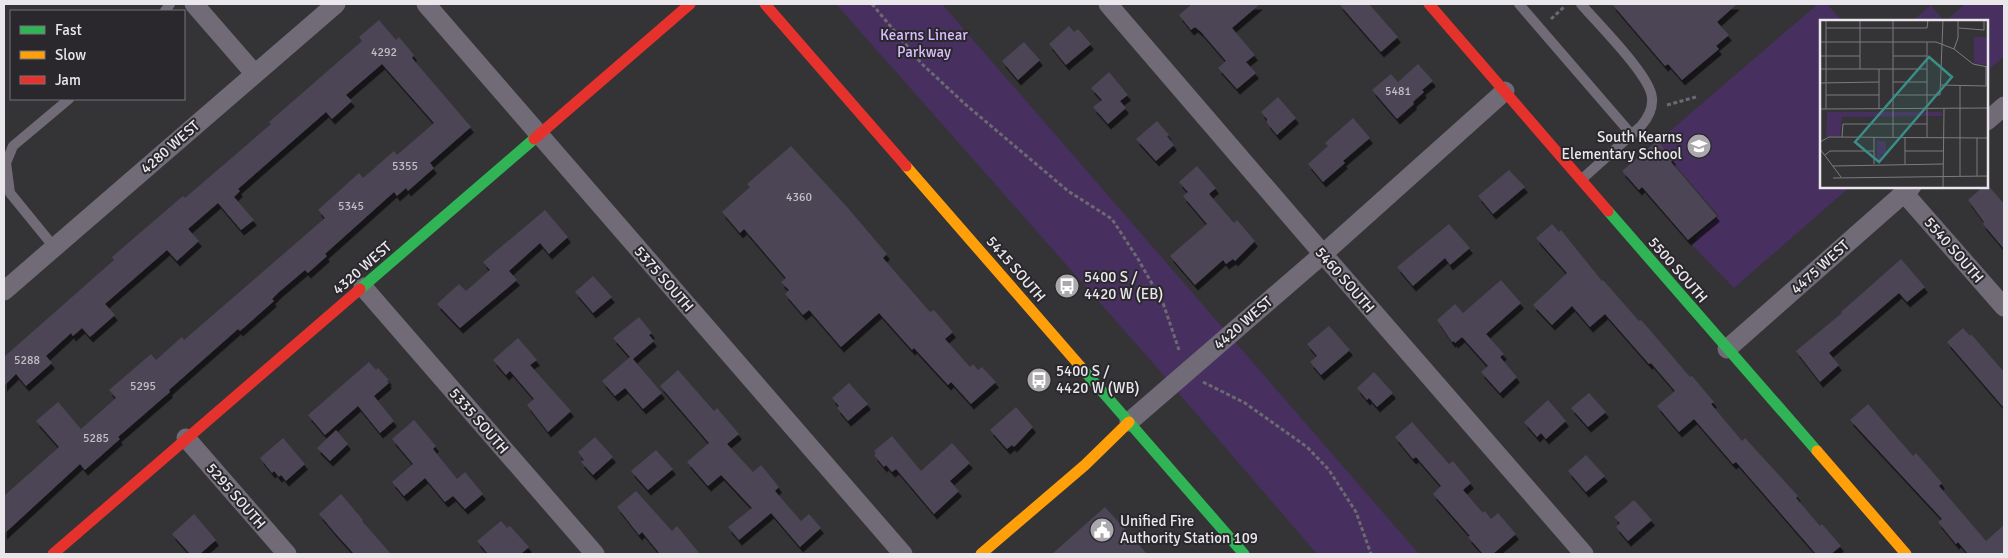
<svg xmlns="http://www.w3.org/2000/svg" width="2008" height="558" font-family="Signika,sans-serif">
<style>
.green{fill:#47305f}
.building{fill:#4c4555;filter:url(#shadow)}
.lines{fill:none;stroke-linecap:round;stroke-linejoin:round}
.path{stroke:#6c6971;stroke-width:3;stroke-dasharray:4 2.5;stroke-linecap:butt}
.lane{stroke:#706b76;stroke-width:10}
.street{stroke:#706b76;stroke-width:19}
.fast{stroke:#30b455;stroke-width:11}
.slow{stroke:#ff9f0a;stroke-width:11}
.jam{stroke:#e5322d;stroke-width:11}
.labels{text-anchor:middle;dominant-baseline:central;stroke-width:4;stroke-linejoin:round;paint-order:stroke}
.number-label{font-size:12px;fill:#c2bec6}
.park-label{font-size:15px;fill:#d9bdfe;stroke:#2a282d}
.poi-label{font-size:15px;fill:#e9e7eb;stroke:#2a282d;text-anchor:start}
.street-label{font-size:15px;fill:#e9e7eb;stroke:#2a282d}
.inset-road{fill:none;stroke:#7c7b7e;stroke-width:1}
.view{fill:#3b8d87;fill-opacity:0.15;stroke:#3b8d87;stroke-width:2.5}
.inset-edge{fill:none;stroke:#e9e7eb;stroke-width:2.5}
</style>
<defs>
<filter id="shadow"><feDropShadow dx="3" dy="5.5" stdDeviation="0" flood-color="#0009"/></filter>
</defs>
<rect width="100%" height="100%" fill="#343336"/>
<g class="green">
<path d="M836 4H942L1419 554H1317L1146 355Z"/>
<path d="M1818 4H1827L1842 21H1822V186H1851L1734 288 1692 245 1698 240 1695 237 1719 216 1656 143Z"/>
<path d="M1965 4H2000L2004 9V56L1991 68 1987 63V21H1950L1948 19Z"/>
<path d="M1931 5 1944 21H1912Z"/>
</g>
<g class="building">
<path d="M1192 4H1260L1232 28 1255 55 1246 62 1256 73 1237 89 1218 68 1226 61 1201 32 1195 27 1191 30 1179 15Z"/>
<path d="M1339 4H1369L1398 37 1381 52Z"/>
<path d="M1612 4H1737L1717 22 1729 35 1716 46 1719 49 1682 80 1668 64 1665 66Z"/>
<path d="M379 20 396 40 399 37 414 55 412 58 471 127 430 163 434 168 408 191 406 188 397 196 394 192 325 254 327 256 308 273 305 270 279 292 272 299 274 301 240 331 238 329 169 390 170 392 118 437 120 439 85 470 80 464 4 534V496L59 447 36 421 58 402 81 429 116 398 109 390 151 354 156 360 182 337 184 340 325 218 318 210 359 173 363 178 394 151 397 155 434 123 382 64 346 95 352 101 332 119 326 112 238 189 240 191 234 197 254 220 241 230 218 203 188 229 199 241 177 261 167 250 105 304 115 315 90 337 82 328 73 336 71 333 46 356 52 363 26 386 16 374 4 386V357L114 260 112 257 183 196 185 198 271 124 269 122 362 41 359 37Z"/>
<path d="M1069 26 1074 32 1078 29 1091 44 1066 65 1049 44Z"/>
<path d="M1024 42 1040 60 1018 80 1002 61Z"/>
<path d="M1418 64 1433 81 1422 90 1424 92 1413 102 1414 104 1397 119 1372 90 1391 74 1398 82Z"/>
<path d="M1109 72 1128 95 1120 101 1126 108 1108 124 1093 107 1102 100 1091 88Z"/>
<path d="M1278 97 1296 118 1277 135 1267 123V119L1261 112Z"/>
<path d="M1353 118 1370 138 1343 161 1345 163 1323 182 1308 164 1328 146 1325 143Z"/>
<path d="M1157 121 1169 135 1167 136 1174 145 1156 161 1136 139Z"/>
<path d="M1657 141 1673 159 1671 162 1717 216 1688 240 1642 187 1639 190 1622 171Z"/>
<path d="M791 146 847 207 887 254 883 258 930 312 934 310 953 332 945 339 970 367 973 364 978 370 982 367 996 382 971 404 951 382 948 385 914 348 912 350 879 313 841 347 809 310 803 315 785 294 789 290 781 282 786 278 744 229 740 233 722 212 750 187 747 184Z"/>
<path d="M1197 166 1216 188 1209 194 1234 223 1237 220 1255 241 1235 261 1233 259 1226 264 1223 260 1195 285 1170 256 1207 224 1183 196 1188 192 1179 182Z"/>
<path d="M1509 170 1525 187 1493 214 1478 196Z"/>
<path d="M1987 184 2004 204V249L1983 224 1984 222 1968 200 1984 186H1987Z"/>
<path d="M545 210 568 237 549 254 540 243 509 271 517 280 460 328 437 304 459 284 466 291 490 270 483 262Z"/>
<path d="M1449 224 1470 248 1450 265 1445 258 1413 286 1397 267Z"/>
<path d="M1552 224 1559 232 1561 230 1602 281 1603 280 1639 321 1641 320 1649 329 1690 377 1692 376 1714 402 1711 404 1742 441 1745 438 1798 496 1796 498 1820 526 1822 524 1841 546 1831 554H1816L1736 462 1733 464 1694 419 1679 432 1657 406 1675 391 1651 363 1649 364 1605 314 1590 327 1572 306 1552 325 1533 305 1567 273 1536 238Z"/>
<path d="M1901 259 1925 287 1907 302 1899 293 1829 353 1839 365 1820 382 1796 351 1842 313 1841 312Z"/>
<path d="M593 276 612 297 593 313 575 292Z"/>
<path d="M1501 280 1521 303 1486 334 1504 354 1500 357 1517 377 1500 393 1481 372 1488 366 1462 337 1455 343 1454 341 1452 342 1437 320 1455 304 1463 313Z"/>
<path d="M639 317 652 333 649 335 654 341 633 359 662 393 643 409 625 388 615 396 602 381 630 357 613 338Z"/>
<path d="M1329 326 1350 350 1321 375 1310 362 1317 356 1307 344Z"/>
<path d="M1963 328 1970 336 1971 334 2004 372V408L1947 342Z"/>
<path d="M518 338 537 360 530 365 571 411 548 432 527 405 534 399 510 371 506 375 493 360Z"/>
<path d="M369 362 376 370 378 368 389 380 387 381 389 383 374 396 394 421 380 433 358 406 325 435 308 415Z"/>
<path d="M678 370 714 411 717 408 739 434 727 444 753 472 761 465 779 487 775 491 801 521 809 514 821 528 800 547 771 513 739 540 728 527 752 508 721 475 708 486 687 462 709 443 660 386Z"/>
<path d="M1374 372 1393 393 1377 407 1369 398 1367 400 1357 388Z"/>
<path d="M849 383 868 404 848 421 837 408 839 406 832 398Z"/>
<path d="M1589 393 1606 412 1588 427 1571 408Z"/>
<path d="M1548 400 1566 421 1546 439 1541 433 1537 437 1524 422Z"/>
<path d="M1868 404 1913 456 1916 453 1942 483 1939 486 1986 541 2004 525V554H1968L1958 542 1956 544 1938 522 1942 519 1850 420Z"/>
<path d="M1016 407 1033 427 1014 447 1012 445 1007 449 990 430Z"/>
<path d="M414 420 436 446 433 449 457 479 465 472 483 494 465 509 453 496 445 502 425 478 404 496 392 482 413 464 392 439Z"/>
<path d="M1412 422 1449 464 1453 461 1471 483 1463 490 1483 513 1485 511 1491 519 1498 513 1516 534 1493 554H1483L1468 537 1470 536 1433 494 1441 486 1416 457 1413 459 1395 437Z"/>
<path d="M336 430 348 444 330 461 317 448Z"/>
<path d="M892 436 921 471 952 443 970 463 950 481 959 491 934 514 896 469 892 472 886 465 884 467 874 455 876 453 874 451Z"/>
<path d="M595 437 613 457 593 475 581 462 584 460 578 452Z"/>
<path d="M283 438 305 464 286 481 281 475 279 477 274 471 272 473 260 458Z"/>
<path d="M656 450 673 469 648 490 631 471Z"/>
<path d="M1586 455 1605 476 1586 492 1568 471Z"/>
<path d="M636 491 672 531 677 526 700 554H660L642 532 639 535 617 507Z"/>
<path d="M341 494 363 520 362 521 391 554H354L335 533 319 514Z"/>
<path d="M1634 500 1652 520 1628 541 1616 527 1620 523 1614 517Z"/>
<path d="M1105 507 1147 554H1052Z"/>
<path d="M194 514 216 540 200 554H190L172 534Z"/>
<path d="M501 521 507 528 510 526 529 547 521 554H488L477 541Z"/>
</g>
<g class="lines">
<g class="path">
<path d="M872 4 922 64 965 104 1068 191 1112 219 1138 259 1163 303 1179 350"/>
<path d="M1551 19 1564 7"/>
<path d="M1667 105 1696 97"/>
<path d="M1203 382 1245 403 1307 447 1329 470 1356 512 1371 554"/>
</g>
<g class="lane">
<path d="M1519 4 1632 135"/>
<path d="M1581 4C1597 23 1651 76 1652 98 1653 109 1648 118 1641 126L1582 179"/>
<path d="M165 11 170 4"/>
<path d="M54 247 10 193 6 163 13 146 69 99"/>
</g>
<g class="street">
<path d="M194 4 254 73"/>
<path d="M426 4 903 554"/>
<path d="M1108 4 1323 254 1584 554"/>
<path d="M1987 121 2004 106"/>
<path d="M1904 193 2004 307"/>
<path d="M363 287 595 554"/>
<path d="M4 291 336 4"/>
<path d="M1727 349 1912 186"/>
<path d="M1129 422 1323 254 1505 91"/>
<path d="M186 438 287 554"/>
</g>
<g class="fast">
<path d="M1608 211 1817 451"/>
<path d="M360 289 534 139"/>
<path d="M1080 366 1244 554"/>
</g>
<g class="slow">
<path d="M906 166 1080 366"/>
<path d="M1817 451 1906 554"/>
<path d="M981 554 1085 465 1129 422"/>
</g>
<g class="jam">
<path d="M765 4 906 166"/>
<path d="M1429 4 1608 211"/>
<path d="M534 139 690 4"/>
<path d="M53 554 360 289"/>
</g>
</g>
<defs>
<symbol id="school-disc" viewBox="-11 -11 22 22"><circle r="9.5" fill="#aaa8ac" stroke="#2a282d"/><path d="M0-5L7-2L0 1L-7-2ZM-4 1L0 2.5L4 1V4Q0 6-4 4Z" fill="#fff"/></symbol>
<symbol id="bus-disc" viewBox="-11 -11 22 22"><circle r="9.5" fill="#aaa8ac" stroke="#2a282d"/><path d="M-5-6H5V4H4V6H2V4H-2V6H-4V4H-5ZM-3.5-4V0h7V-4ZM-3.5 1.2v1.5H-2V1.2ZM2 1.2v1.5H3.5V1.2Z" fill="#fff"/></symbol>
<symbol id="civic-disc" viewBox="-11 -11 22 22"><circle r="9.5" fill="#aaa8ac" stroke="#2a282d"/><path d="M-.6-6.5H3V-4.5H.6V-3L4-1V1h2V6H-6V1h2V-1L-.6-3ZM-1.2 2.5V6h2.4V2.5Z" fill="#fff"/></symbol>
</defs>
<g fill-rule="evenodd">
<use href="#school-disc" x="1685" y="132" width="28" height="28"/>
<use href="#bus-disc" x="1053" y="272" width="28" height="28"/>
<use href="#bus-disc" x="1025" y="366" width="28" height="28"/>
<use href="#civic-disc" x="1088" y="516" width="28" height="28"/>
</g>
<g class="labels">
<g class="number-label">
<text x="384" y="52">4292</text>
<text x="1398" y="91">5481</text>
<text x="405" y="166">5355</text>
<text x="799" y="197">4360</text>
<text x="351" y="206">5345</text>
<text x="27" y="360">5288</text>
<text x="143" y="386">5295</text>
<text x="96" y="438">5285</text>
</g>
<g class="park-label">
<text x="924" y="35">Kearns Linear<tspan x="924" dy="17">Parkway</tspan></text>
</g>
<g class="poi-label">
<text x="1682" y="137" text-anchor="end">South Kearns<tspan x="1682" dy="17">Elementary School</tspan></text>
<text x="1084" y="277">5400 S /<tspan x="1084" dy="17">4420 W (EB)</tspan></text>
<text x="1056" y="371">5400 S /<tspan x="1056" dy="17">4420 W (WB)</tspan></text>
<text x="1120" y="521">Unified Fire<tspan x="1120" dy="17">Authority Station 109</tspan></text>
</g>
<g class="street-label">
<text transform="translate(170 147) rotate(-41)">4280 WEST</text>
<text transform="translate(1954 250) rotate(49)">5540 SOUTH</text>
<text transform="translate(1820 267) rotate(-42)">4475 WEST</text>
<text transform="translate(362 268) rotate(-41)">4320 WEST</text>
<text transform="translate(1016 269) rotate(49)">5415 SOUTH</text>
<text transform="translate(1678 270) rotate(49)">5500 SOUTH</text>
<text transform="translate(664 279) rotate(49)">5375 SOUTH</text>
<text transform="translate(1345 280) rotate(49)">5460 SOUTH</text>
<text transform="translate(1243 323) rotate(-41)">4420 WEST</text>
<text transform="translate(479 421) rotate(49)">5335 SOUTH</text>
<text transform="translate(236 496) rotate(49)">5295 SOUTH</text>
</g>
</g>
<g transform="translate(1820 20)">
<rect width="168" height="168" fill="#343336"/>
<path d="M154 17H167V45L154 43ZM7 92H121L122 93V96L22 97 20 116 6 117ZM57 120 66 122V134H61L60 142 57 141Z" fill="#47305f"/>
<path class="inset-road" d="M6 8H107L108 0M139 8 164 10V0M0 22H116L134 29 153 44 168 47M134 29 138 18V0M0 36H40M73 36H107M0 49H107M40 49V0M59 49V89M73 62H107M0 63 59 62M120 65 166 66V47M6 75H59M73 75H120L123 0M0 89 168 88M6 89V0M22 117 23 104H107M54 117V144M73 117V0M85 117V144M107 117V22M0 122 9 117 168 118M0 129 21 157M85 131H123M5 135 10 131H54M13 146 123 144M140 156V66M157 156V118M13 158 168 156M123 167 124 89"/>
<path class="view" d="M109 37 132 57 59 142 35 122Z"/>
<rect width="168" height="168" class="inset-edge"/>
</g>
<rect width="2008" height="558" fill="none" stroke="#e9e7eb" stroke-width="10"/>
<rect x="10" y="10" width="175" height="90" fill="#2a282d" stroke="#767479"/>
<rect x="20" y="26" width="25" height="8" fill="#30b455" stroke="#767479"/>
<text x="55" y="35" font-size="15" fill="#e9e7eb">Fast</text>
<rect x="20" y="51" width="25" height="8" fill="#ff9f0a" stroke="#767479"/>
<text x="55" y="60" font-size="15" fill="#e9e7eb">Slow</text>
<rect x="20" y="76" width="25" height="8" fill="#e5322d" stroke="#767479"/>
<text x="55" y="85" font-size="15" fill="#e9e7eb">Jam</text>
</svg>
